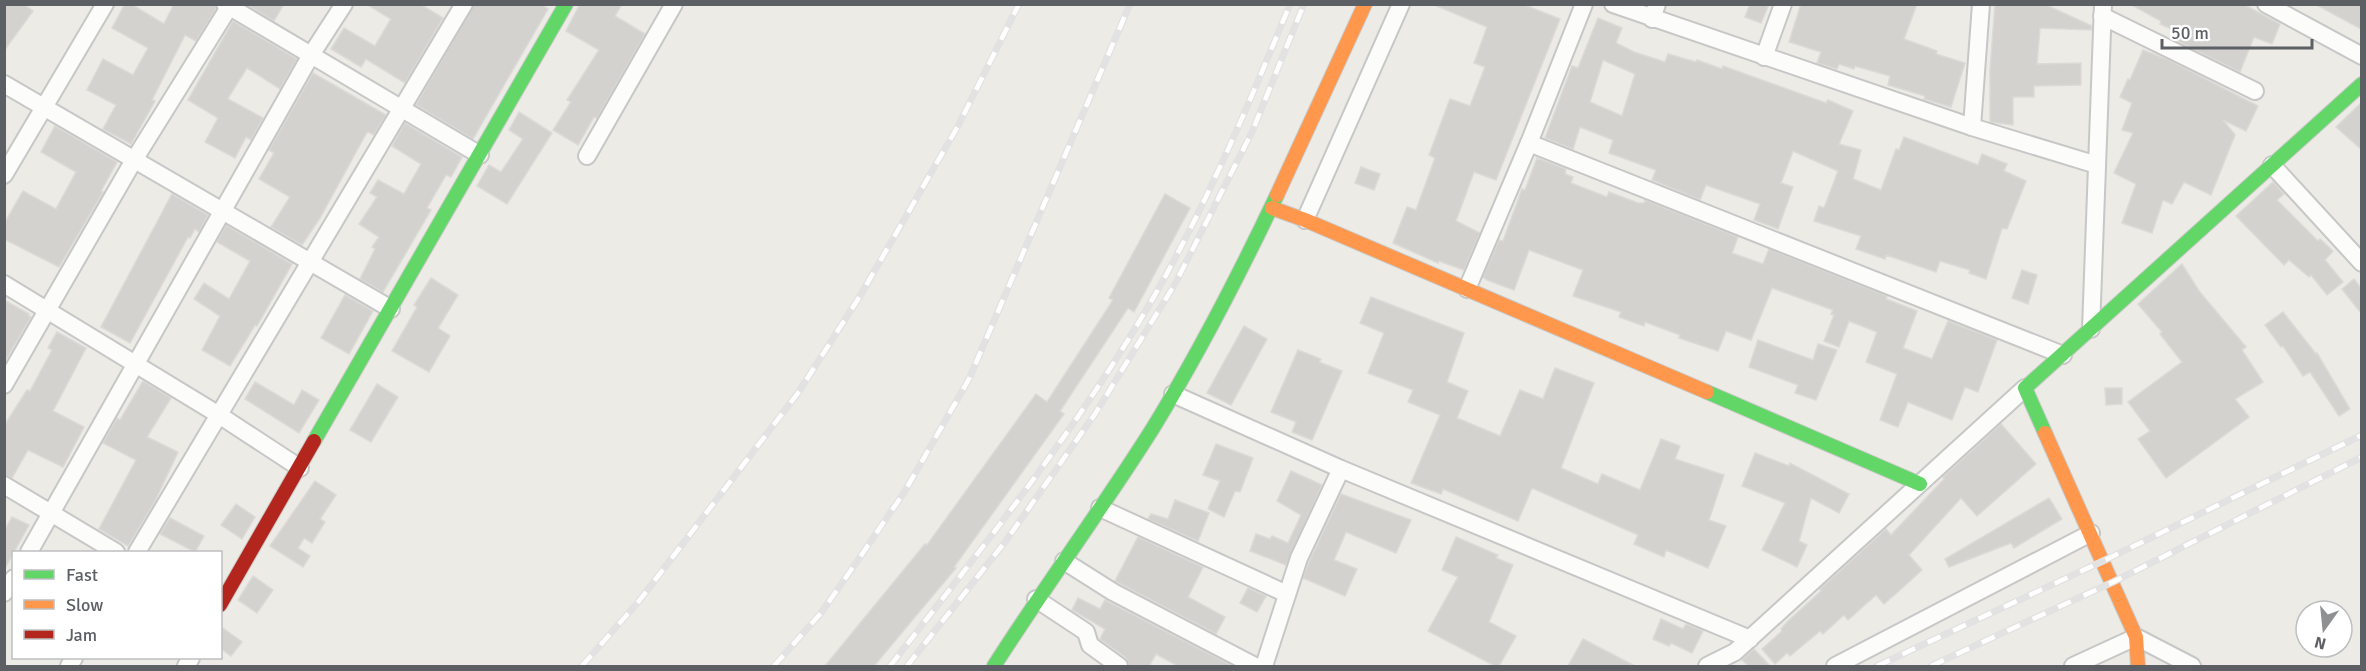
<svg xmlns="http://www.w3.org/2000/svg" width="2366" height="671" font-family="Signika,sans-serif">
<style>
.building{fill:#d3d2cf;stroke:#dbdad6;stroke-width:1.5;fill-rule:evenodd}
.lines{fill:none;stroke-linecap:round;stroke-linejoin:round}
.street-casing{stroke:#c7c7c7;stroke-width:20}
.fast-casing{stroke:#c8c9c8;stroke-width:16}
.slow-casing{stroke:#c8c9c8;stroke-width:16}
.jam-casing{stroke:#c8c9c8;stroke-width:16}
.street{stroke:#fcfcfb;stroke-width:16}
.fast{stroke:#63d668;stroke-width:14}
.slow{stroke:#ff974d;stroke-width:14}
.jam{stroke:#b3261e;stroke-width:14}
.rail-casing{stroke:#e3e2e2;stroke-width:7}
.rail{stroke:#fff;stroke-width:4.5;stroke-dasharray:14;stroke-linecap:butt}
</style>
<rect width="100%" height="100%" fill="#ecebe6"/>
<g class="building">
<path d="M4 4H23L33 11 4 51Z"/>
<path d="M125 4H131L164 24 174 4H215L216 9 196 41 185 35 152 100 155 101 131 144 103 129 116 105 87 90 103 59 133 75 148 48 112 28Z"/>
<path d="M246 4H284L274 21Z"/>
<path d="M366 4H420L443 18 405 83 366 59 361 67 331 49 344 28 375 46 391 19Z"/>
<path d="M474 4H541L548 9 473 139 416 105Z"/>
<path d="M580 4H622L615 16 645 34 597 118 594 117 578 145 553 130 571 102 567 100 599 50 566 31Z"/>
<path d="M1432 4H1522L1560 19 1496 180 1474 172 1456 221 1480 233 1464 270 1439 261 1438 263 1393 243 1407 207 1416 210 1435 158 1429 155 1450 99 1470 106 1485 67 1474 63 1487 27Z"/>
<path d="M1750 4H1769L1761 23 1745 17Z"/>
<path d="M1801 4H1917L1904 39 1937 51 1936 54 1965 63 1951 107 1924 99 1925 96 1888 85 1890 76 1855 66 1854 69 1839 64 1837 69 1817 63 1821 52 1789 42Z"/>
<path d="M1995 4H2044L2092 26V30L2040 28 2037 64 2081 63V85L2034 86V97H2013V125L1990 122V70Z"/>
<path d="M2130 4H2243L2280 24 2272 44 2254 37 2240 72 2177 41 2181 33 2160 24 2161 21Z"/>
<path d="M2315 4H2361V29Z"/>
<path d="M1598 18 1622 28 1616 43 1634 52 1665 62 1668 54 1696 62 1697 60 1722 69 1723 66 1826 103 1828 100 1853 111 1839 144 1861 150 1853 179 1881 190 1896 149 1899 150 1904 137 1978 165 1982 154 2007 164 2004 171 2026 181 2007 229 2002 228 1986 279 1969 273 1970 270 1940 261 1936 272 1886 255 1885 259 1856 249 1861 236 1814 221 1819 206 1824 208 1838 171 1793 151 1781 183 1793 187 1778 229 1754 220 1760 204 1706 185 1700 200 1652 180 1656 170 1609 153 1613 140 1580 127 1573 149 1545 138 1572 66 1578 68ZM1603 60 1635 74 1622 116 1590 102Z"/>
<path d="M233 21 297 59 280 89 247 68 230 95 228 99 263 118 251 140 246 137 235 158 205 142 218 118 188 100Z"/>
<path d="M2143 50 2169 60 2258 106 2246 131 2223 120 2235 135 2211 195 2184 182 2172 204 2163 200 2152 233 2122 223 2136 184 2114 173 2133 133 2122 130 2132 103 2120 97 2128 79 2130 80Z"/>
<path d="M313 73 386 115 374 135 368 132 366 134 320 218 302 245 271 227 290 197 259 179 274 153 269 150Z"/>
<path d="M2361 103V149L2336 127Z"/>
<path d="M519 112 552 133 507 204 477 186 489 165 501 172 523 139 509 130Z"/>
<path d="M405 123 462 157 451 177 446 175 427 208 431 210 383 292 360 279 375 249 372 247 379 237 359 224 377 197 370 193 378 180 404 194 421 164 392 146Z"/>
<path d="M55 126 117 162 101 191 103 192 59 267 4 239V224L23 191 56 209 76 172 41 152Z"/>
<path d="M1537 158 1566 169 1565 174 1573 177 1571 183 1607 197 1609 192 1638 203H1644L1645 200 1738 237 1732 253 1763 264 1769 249 1887 296 1886 299 1917 311 1903 348 1932 359 1948 321 1997 340 1978 392 1965 387 1952 420 1908 402 1898 427 1880 420 1897 374 1866 362 1877 332 1849 321 1839 347 1824 341 1834 315 1831 314 1833 310 1772 288 1751 340 1726 331 1718 351 1679 338 1680 335 1645 322 1644 326 1619 317 1621 312 1573 296 1583 270 1529 250 1514 290 1487 280 1483 277 1499 240 1503 241 1522 189 1525 190Z"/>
<path d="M1361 167 1380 174 1374 190 1355 183Z"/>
<path d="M2273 182 2284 194 2277 200 2318 241 2320 239 2333 251 2325 260 2343 282 2327 295 2311 275 2309 277 2289 260 2284 265 2236 216Z"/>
<path d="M172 194 208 215 199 232 195 229 190 238 188 237 130 343 101 327Z"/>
<path d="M1165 194 1190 208 1134 312 1128 308 1060 411 1064 414 954 567 956 568 874 666H825L925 544 927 545 1036 394 1047 402 1113 300 1109 298Z"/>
<path d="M226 225 292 264 257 326 255 325 246 340 230 366 202 350 220 316 194 299 204 283 229 299 250 261 217 242Z"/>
<path d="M2182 264 2199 291 2246 347 2242 350 2263 382 2235 399 2249 417 2166 478 2138 439 2150 431 2128 402 2182 362 2160 334 2162 332 2138 304Z"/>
<path d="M2022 270 2037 275 2028 304 2012 298Z"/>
<path d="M431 278 458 295 438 328 450 336 429 372 392 351 417 307 414 305Z"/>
<path d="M2354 279 2361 288V313L2342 289Z"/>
<path d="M345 295 373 311 349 354 321 338Z"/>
<path d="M1371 297 1464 333 1447 382 1468 391 1457 418 1500 436 1520 390 1543 399 1555 368 1594 383 1561 468 1598 484 1602 474 1640 490 1661 439 1680 446 1675 459 1724 475 1709 520 1726 526 1708 568 1666 550 1664 557 1634 544 1638 535 1532 488 1518 521 1443 489 1441 494 1411 483 1440 415 1408 402 1413 390 1368 373 1384 333 1360 323Z"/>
<path d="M4 300 29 314 28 315 31 317 4 363Z"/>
<path d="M2283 312 2316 354 2317 353 2350 409 2339 416 2310 372 2303 376 2283 346 2281 347 2265 325Z"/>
<path d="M1244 326 1267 339 1231 405 1207 393Z"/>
<path d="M57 332 86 348 53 411 84 427 63 467 28 450 12 478 4 475V426L27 390 30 391 52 350 48 348Z"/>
<path d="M1758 340 1813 360 1818 344 1837 350 1816 400 1795 393 1798 385 1749 367Z"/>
<path d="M1298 350 1321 359 1319 362 1342 371 1312 440 1292 432 1296 422 1271 412Z"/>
<path d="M143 381 171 398 147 437 178 452 155 501 128 546 99 529 136 460 103 443 117 418 120 420Z"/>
<path d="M255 382 294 405 302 390 319 400 299 433 245 399Z"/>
<path d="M377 384 398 397 371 442 350 430Z"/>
<path d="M2105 388H2122V404L2106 405Z"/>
<path d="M2001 424 2036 464 1977 516 1961 498 1909 555 1922 570 1899 591 1884 604 1876 595 1848 620 1844 615 1823 634 1820 631 1790 656 1787 653 1775 664 1762 649 1782 631 1781 629 1787 622 1821 591 1820 589 1886 529 1891 535 1944 479 1943 477Z"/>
<path d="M1216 444 1253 458 1240 492 1235 491 1224 517 1208 509 1220 481 1203 475Z"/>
<path d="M1755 453 1789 466 1790 463 1849 494 1839 513 1811 498 1799 541 1807 545 1797 567 1762 550 1785 503 1742 486Z"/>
<path d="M1291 471 1322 485 1286 565 1250 551 1256 534 1270 539 1272 536 1288 543 1301 515 1277 501Z"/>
<path d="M315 481 336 495 320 519 325 522 312 543 304 538 298 548 310 556 303 567 270 546Z"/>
<path d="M1341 494 1411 520 1396 553 1346 532 1334 560 1357 569 1345 596 1303 578 1309 562Z"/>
<path d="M2049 498 2062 519 2014 548 2011 543 1949 567 1945 559Z"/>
<path d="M1175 500 1209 513 1198 541 1148 519 1151 514 1168 519Z"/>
<path d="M236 504 255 517 242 539 221 525Z"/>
<path d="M12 517 29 525 4 570V531Z"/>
<path d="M170 518 204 536 195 552 160 534Z"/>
<path d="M1138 537 1203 567 1188 597 1225 617 1216 634 1115 581Z"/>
<path d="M1456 537 1498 555 1496 558 1513 565 1489 622 1516 636 1499 666H1495L1428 631 1458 577 1442 570Z"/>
<path d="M253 576 273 590 257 613 238 600Z"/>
<path d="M1248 588 1266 596 1257 612 1240 603Z"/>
<path d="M1078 598 1100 609 1105 600 1233 666H1178L1156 654 1149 666H1129L1125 657 1100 639 1105 629 1072 610Z"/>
<path d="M1661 619 1683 629 1686 624 1703 631 1692 653 1671 643 1669 646 1653 639Z"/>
<path d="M220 626 242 642 231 656 220 648Z"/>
<path d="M1583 639 1635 666H1568Z"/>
<path d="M1754 649 1770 666H1749L1742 660Z"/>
</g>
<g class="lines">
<defs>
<g id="street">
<path d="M225 4 480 155"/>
<path d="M1613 4 1972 127 2097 165"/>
<path d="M2266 4 2362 56"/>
<path d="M2102 16 2255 91"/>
<path d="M1652 19 1657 4"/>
<path d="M1764 57 1783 4"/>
<path d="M4 84 391 309"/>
<path d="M1972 127 1981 4"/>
<path d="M1529 143 2063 355"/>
<path d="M587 156 674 4"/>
<path d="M2272 165 2362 263"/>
<path d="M4 175 105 4"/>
<path d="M1305 220 1401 4"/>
<path d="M4 284 219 415 300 468"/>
<path d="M1467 289 1529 143 1584 4"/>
<path d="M2091 329 2103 4"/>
<path d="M4 385 134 160 231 4"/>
<path d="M1173 394 1341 469 1750 639"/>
<path d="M4 485 116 552"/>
<path d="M1100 508 1287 594"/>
<path d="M29 552 311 55 344 4"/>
<path d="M137 552 464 4"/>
<path d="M1064 561 1113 592 1255 666"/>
<path d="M4 593 14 578"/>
<path d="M1036 599 1086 632 1090 645 1119 666"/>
<path d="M69 666 74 658"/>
<path d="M186 666 191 658"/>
<path d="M1264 666 1299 558 1341 469"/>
<path d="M1707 666 1735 652 2025 388"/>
<path d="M1835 666 2091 533"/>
<path d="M2073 666 2136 637 2192 666"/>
</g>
<g id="fast">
<path d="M1707 392 1920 484"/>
<path d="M2045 433 2025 388 2362 84"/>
<path d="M314 441 566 4"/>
<path d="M994 666C1045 586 1102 509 1153 428 1199 353 1239 275 1277 195"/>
</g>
<g id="slow">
<path d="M1277 195 1365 4"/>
<path d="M1272 208 1305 220 1707 392"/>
<path d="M2045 433 2136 637 2138 666"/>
</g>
<path id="jam" d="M220 605 314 441"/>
</defs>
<use href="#street" class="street-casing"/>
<use href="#fast" class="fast-casing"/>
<use href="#slow" class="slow-casing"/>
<use href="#jam" class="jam-casing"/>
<use href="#street" class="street"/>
<use href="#fast" class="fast"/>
<use href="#slow" class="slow"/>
<use href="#jam" class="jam"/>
<defs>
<g id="rail">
<path d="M582 666 639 601 798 393 860 296 958 126 1019 4"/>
<path d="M774 666 821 613 856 563 905 491 969 379 1130 4"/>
<path d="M890 666C987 542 1088 416 1165 277 1213 189 1252 97 1290 4"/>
<path d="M907 666 1005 542 1095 414 1175 284 1252 132 1304 4"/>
<path d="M1877 666 2103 561 2362 435"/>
<path d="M1931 666 2113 582 2362 457"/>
</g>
</defs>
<use href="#rail" class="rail-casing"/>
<use href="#rail" class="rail"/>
</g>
<rect width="2366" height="671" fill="none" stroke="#5c5f64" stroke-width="12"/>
<rect x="12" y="551" width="210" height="108" fill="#ffffff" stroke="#bebfc1" stroke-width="1.5"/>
<rect x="24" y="570" width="30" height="9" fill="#63d668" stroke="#bebfc1" stroke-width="1.5"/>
<text x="66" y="581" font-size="18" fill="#5c5f64">Fast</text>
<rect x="24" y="600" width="30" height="9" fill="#ff974d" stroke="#bebfc1" stroke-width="1.5"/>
<text x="66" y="611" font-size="18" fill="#5c5f64">Slow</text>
<rect x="24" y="630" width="30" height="9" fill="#b3261e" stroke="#bebfc1" stroke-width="1.5"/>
<text x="66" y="641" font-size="18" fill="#5c5f64">Jam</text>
<g transform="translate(2324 629) rotate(195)"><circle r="28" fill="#ffffff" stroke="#bebfc1" stroke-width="1.5"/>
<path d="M0-4.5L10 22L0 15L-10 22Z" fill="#8e9092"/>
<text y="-9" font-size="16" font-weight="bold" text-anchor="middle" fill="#5c5f64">N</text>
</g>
<path d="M2162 39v9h150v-9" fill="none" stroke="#5c5f64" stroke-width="3"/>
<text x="2171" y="39" font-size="18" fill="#5c5f64" stroke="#ffffff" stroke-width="4.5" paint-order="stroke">50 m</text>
</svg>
